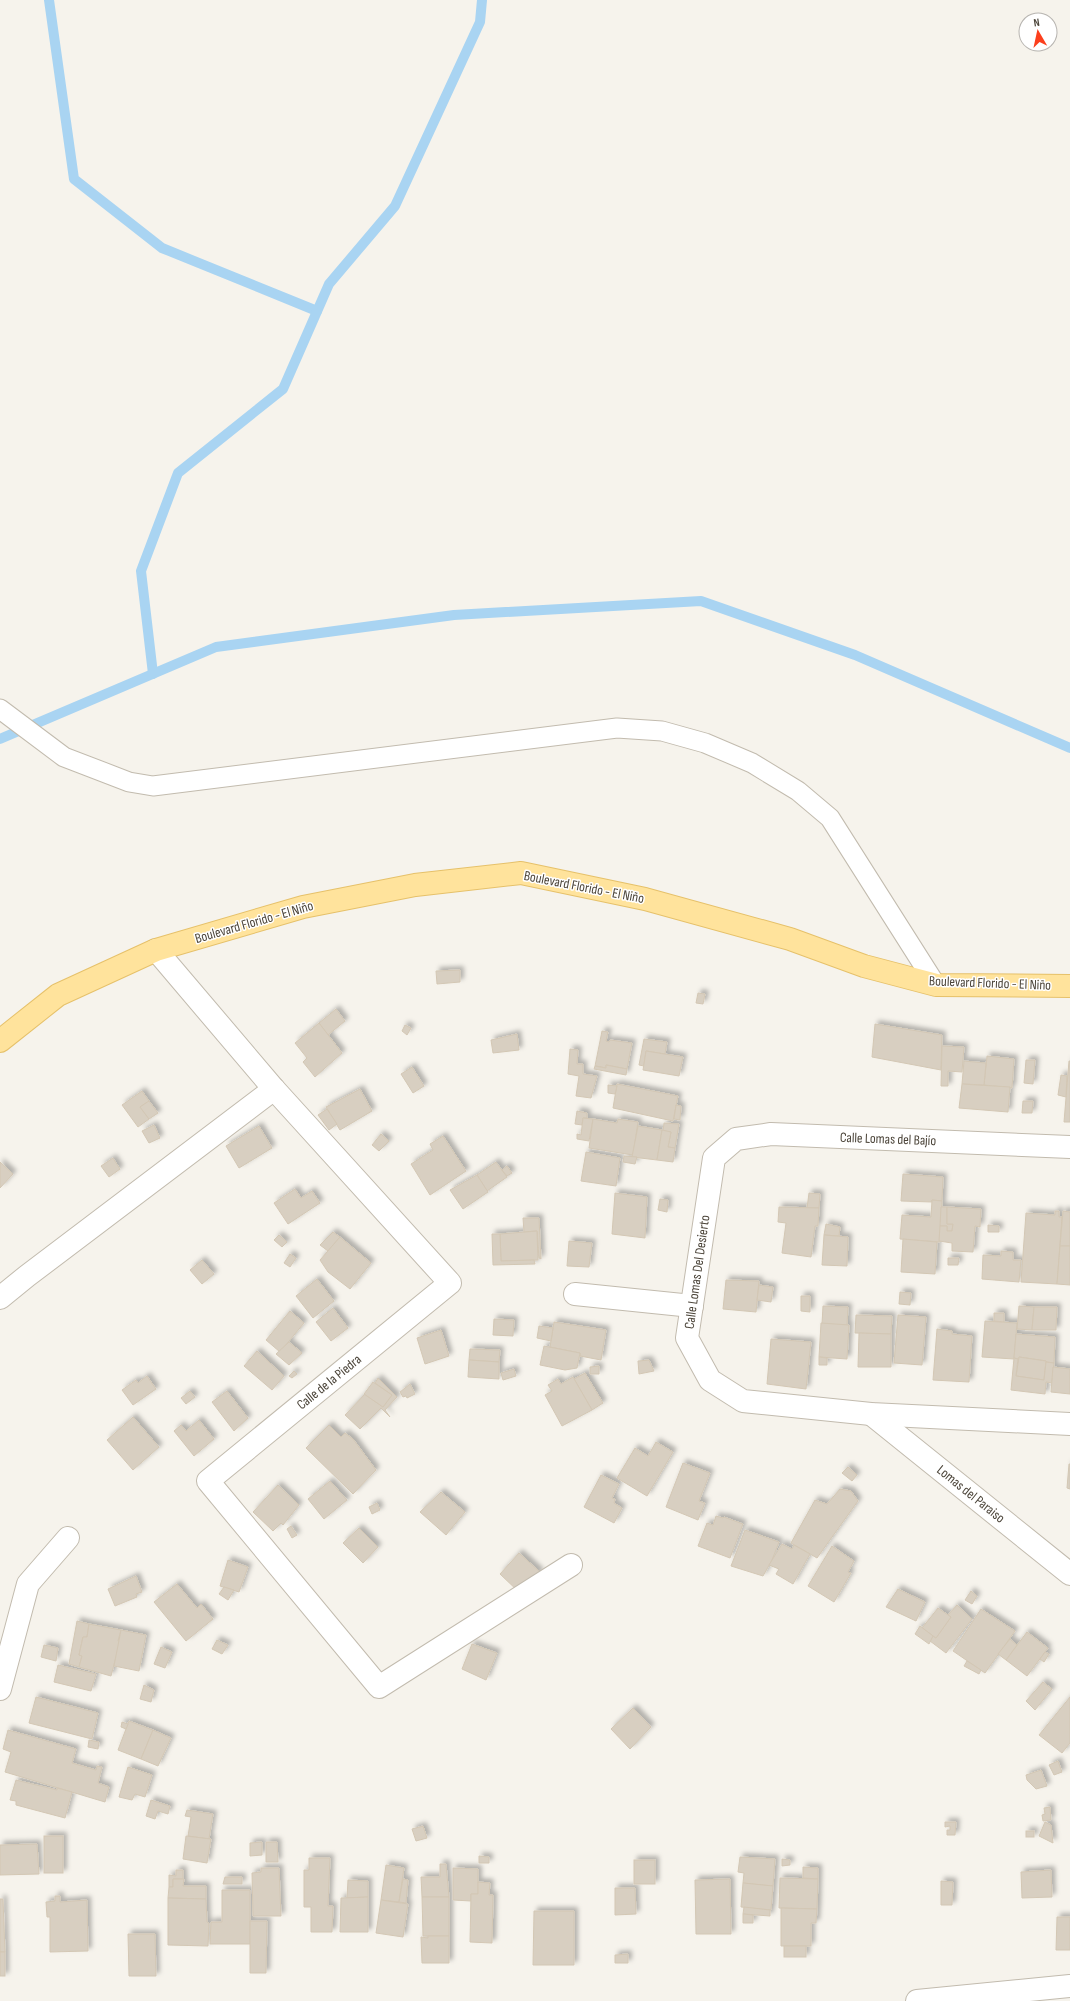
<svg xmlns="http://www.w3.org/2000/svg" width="1070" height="2001" font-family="'Sofia Sans Condensed',sans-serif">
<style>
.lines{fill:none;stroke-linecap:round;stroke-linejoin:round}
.stream{stroke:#a9d4f2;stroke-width:10}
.building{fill:#d8cfc1;stroke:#d3c7b4;filter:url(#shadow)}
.service-casing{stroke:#c2bbae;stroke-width:21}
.minor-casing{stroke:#c2bbae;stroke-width:24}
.primary-casing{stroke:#e6c16a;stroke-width:24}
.service{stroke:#fff;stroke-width:19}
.minor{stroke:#fff;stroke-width:22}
.primary{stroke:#ffe39c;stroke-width:22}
.labels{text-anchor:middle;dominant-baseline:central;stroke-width:3;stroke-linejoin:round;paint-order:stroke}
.street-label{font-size:14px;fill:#4b4439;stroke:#fff}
</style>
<defs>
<filter id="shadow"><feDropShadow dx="3.5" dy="-3.5" stdDeviation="2" flood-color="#0004"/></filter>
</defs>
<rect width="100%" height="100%" fill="#f6f3ec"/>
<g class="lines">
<g class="stream">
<path d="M49 0 74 179 162 248 317 311"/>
<path d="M153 674 141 571 178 473 283 389 329 284 395 206 480 22 482 0"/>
<path d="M0 739 216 647 454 615 701 601 855 655 1070 748"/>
</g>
</g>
<g class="building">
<path d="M460 970V982L437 984 436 971Z"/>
<path d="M698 993 705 994 703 1004 696 1003Z"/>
<path d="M336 1009 345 1021 328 1035 319 1023Z"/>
<path d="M319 1023 342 1053 315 1077 303 1062 307 1058 295 1043Z"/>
<path d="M875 1024 942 1035 941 1070 872 1057Z"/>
<path d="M405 1025 411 1028 407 1035 402 1031Z"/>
<path d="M602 1031 608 1032 606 1041 609 1042 610 1040 632 1043 627 1069 606 1065V1068L595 1066Z"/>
<path d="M517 1034 519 1050 493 1053 491 1040Z"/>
<path d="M644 1039 667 1042 665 1054 646 1051 644 1066 639 1065Z"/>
<path d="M942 1046 964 1047 962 1072 948 1071V1086H941Z"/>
<path d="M570 1049 578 1050 577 1064H583V1074L597 1076 591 1098 576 1096 579 1076 568 1074Z"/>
<path d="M646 1051 683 1057 679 1076 643 1070Z"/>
<path d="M987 1056 1014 1059 1012 1088 984 1085Z"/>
<path d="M1026 1060H1035L1033 1084 1024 1083Z"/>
<path d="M964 1061 986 1063 984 1085 962 1084Z"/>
<path d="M1069 1061H1070V1122H1064Z"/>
<path d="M606 1065 627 1069 626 1075 594 1069 595 1066 606 1068Z"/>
<path d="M412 1067 424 1086 413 1093 401 1074Z"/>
<path d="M1061 1075 1067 1076 1066 1097 1058 1095Z"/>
<path d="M617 1084 678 1096 673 1121 613 1108Z"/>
<path d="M962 1084 1010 1087 1008 1112 959 1108Z"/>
<path d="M608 1085 617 1086 615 1094 608 1093Z"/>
<path d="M360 1089 372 1111 340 1130 326 1107Z"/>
<path d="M142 1091 149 1101 140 1107 149 1119 138 1127 122 1105Z"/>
<path d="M149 1101 158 1113 149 1119 140 1107Z"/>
<path d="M1023 1101H1033L1032 1113H1022Z"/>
<path d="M676 1105 681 1106 680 1120 674 1119Z"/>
<path d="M327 1109 337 1124 329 1130 318 1115Z"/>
<path d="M577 1111 587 1113V1118H583L582 1125 575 1124Z"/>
<path d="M583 1118 593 1119 589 1141 577 1139V1134L581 1135Z"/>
<path d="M593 1119 617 1123 618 1119 638 1122 633 1155 589 1148Z"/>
<path d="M664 1123 679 1124 675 1148 668 1147 671 1132 663 1131Z"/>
<path d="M154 1125 160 1138 149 1143 142 1131Z"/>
<path d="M259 1126 272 1148 239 1168 226 1146Z"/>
<path d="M638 1126 662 1130 657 1160 632 1157Z"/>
<path d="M662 1130 671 1132 668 1147 675 1148 673 1162 657 1160Z"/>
<path d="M381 1134 389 1141 379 1151 372 1145Z"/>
<path d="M443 1136 466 1171 430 1195 411 1164 433 1150 430 1144Z"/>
<path d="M586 1152 620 1158 616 1186 581 1181Z"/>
<path d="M624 1156 637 1157 635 1164 623 1162Z"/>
<path d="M113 1158 120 1169 109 1177 101 1166Z"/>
<path d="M0 1162 13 1174 0 1188Z"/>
<path d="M496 1162 507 1177 487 1191 477 1175Z"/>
<path d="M507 1166 512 1173 507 1176 502 1170Z"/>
<path d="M903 1174 943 1177 942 1201 932 1200V1202L901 1201Z"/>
<path d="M477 1175 488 1192 463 1209 450 1190Z"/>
<path d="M295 1189 301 1198 312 1191 320 1203 288 1224 274 1203Z"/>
<path d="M615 1193 647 1197 645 1238 612 1234Z"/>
<path d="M809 1193 820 1194 819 1208H807Z"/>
<path d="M660 1199 668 1200 667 1212 658 1210Z"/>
<path d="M932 1200 942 1201 940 1242 900 1239 902 1215 931 1217Z"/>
<path d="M779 1207 819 1208 818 1226H815L811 1257 782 1253 786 1223 778 1222Z"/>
<path d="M941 1207H947V1224H953L952 1231H947V1226H940Z"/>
<path d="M947 1207 981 1209 980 1227 975 1226 973 1252 952 1251V1243L939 1241 940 1226H947V1231H952L953 1224H947Z"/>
<path d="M1055 1211H1059V1217H1062L1057 1284 1021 1282 1026 1213 1055 1215Z"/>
<path d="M1063 1211 1070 1212V1246H1060Z"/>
<path d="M523 1218H539L541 1259 539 1258 537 1231 524 1232Z"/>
<path d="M826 1224 840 1227 839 1236 824 1235Z"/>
<path d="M988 1225 999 1226V1232H988Z"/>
<path d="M537 1231 538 1260 501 1261 500 1234Z"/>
<path d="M333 1232 340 1237 328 1251 320 1245Z"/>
<path d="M492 1234H500L501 1261 534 1260 535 1264 493 1265Z"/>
<path d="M279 1235 287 1242 282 1247 274 1240Z"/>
<path d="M824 1235 848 1237 847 1266 822 1265Z"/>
<path d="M340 1237 371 1263 350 1289 328 1272 320 1260Z"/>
<path d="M903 1239 937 1242 935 1274 901 1272Z"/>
<path d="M569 1241 592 1243 589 1267 567 1266Z"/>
<path d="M1060 1246H1070V1285L1057 1284Z"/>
<path d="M1001 1251 1013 1252V1260H1021L1019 1282 982 1279 983 1255 1001 1256Z"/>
<path d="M290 1254 296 1258 290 1267 284 1263Z"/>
<path d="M948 1258H959L958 1265H948Z"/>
<path d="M202 1260 214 1274 202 1284 190 1270Z"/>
<path d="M317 1279 334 1301 313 1318 296 1296Z"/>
<path d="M726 1280 759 1281 756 1312 723 1309Z"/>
<path d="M759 1285 773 1287 771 1302 757 1300Z"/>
<path d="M900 1292 911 1293 910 1305 899 1304Z"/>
<path d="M801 1296H810V1312L801 1311Z"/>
<path d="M823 1306 848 1307 847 1325 822 1324Z"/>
<path d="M1019 1306 1034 1307 1032 1330 1017 1329Z"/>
<path d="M1034 1307H1057L1056 1330H1032Z"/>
<path d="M333 1308 348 1328 331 1341 316 1322Z"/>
<path d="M290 1311 304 1323 280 1352 266 1340Z"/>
<path d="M994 1313H1004V1322L994 1321Z"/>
<path d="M856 1315 892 1316 891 1334 855 1333Z"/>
<path d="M898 1315 926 1317 922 1365 894 1363Z"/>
<path d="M494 1319 514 1320 513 1336 493 1335Z"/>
<path d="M985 1321 1017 1323 1014 1359 982 1357Z"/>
<path d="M554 1322 606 1330 601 1360 580 1356V1353L550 1347Z"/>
<path d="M821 1323 849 1325 847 1359 819 1357Z"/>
<path d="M539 1326 553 1328 551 1341 537 1338Z"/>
<path d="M937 1329 952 1331V1334L972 1336 969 1382 933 1380Z"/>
<path d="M441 1330 449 1356 425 1364 417 1338Z"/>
<path d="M859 1333 891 1334V1367H858Z"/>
<path d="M1016 1334 1055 1337 1054 1363 1046 1362V1361L1019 1357 1018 1359 1014 1358Z"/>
<path d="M771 1339 811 1342 806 1389 767 1384Z"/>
<path d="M289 1342 302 1353 289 1365 276 1354Z"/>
<path d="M544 1346 580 1353 577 1368 565 1370 540 1365Z"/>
<path d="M470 1349 500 1350 499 1362 469 1360Z"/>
<path d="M257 1351 284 1376 272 1390 244 1366Z"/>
<path d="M819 1357 827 1358V1365H819Z"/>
<path d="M1019 1357 1046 1361 1044 1380 1016 1376Z"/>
<path d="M1014 1358 1018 1359 1016 1376 1044 1380 1046 1362 1054 1363 1052 1383 1046 1382 1045 1394 1011 1390Z"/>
<path d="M469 1360 499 1362V1379L468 1377Z"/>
<path d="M649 1360 654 1371 639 1374 638 1361Z"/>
<path d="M599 1366V1374H590V1367Z"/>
<path d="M1053 1367 1070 1369V1394L1051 1392Z"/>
<path d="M514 1369 516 1376 503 1380 501 1373Z"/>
<path d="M294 1371 297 1374 292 1378 289 1376Z"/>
<path d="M585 1373 603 1403 592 1410 574 1379Z"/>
<path d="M147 1376 156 1389 133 1405 122 1390 136 1380 138 1383Z"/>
<path d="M573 1377 592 1410 562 1426 545 1395 552 1391 548 1385 558 1379 561 1384Z"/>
<path d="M378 1378 397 1397 385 1410 390 1417 381 1408 360 1429 345 1415 365 1394 383 1407 392 1395 375 1383Z"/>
<path d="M373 1382 392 1395 383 1407 364 1394Z"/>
<path d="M410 1384 415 1394 407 1398 406 1396 403 1397 400 1392Z"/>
<path d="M190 1391 195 1397 186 1404 181 1398Z"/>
<path d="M227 1391 248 1418 234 1431 212 1402Z"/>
<path d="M133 1417 159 1447 133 1470 107 1440Z"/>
<path d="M199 1420 214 1439 194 1456 174 1431 181 1425 186 1431Z"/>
<path d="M329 1425 341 1437 345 1433 353 1439 376 1470 353 1494 306 1448Z"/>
<path d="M656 1442 673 1452 647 1496 617 1478 635 1448 648 1456Z"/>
<path d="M683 1463 710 1473 699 1501 705 1503 698 1520 666 1507Z"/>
<path d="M1069 1464H1070V1489L1067 1488Z"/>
<path d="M848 1467 857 1475 852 1481 842 1473Z"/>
<path d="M601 1475 619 1484 612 1498 615 1499 614 1503 622 1508 614 1523 584 1507Z"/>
<path d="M330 1481 347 1500 324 1519 308 1499Z"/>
<path d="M278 1485 299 1505 283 1525 281 1523 273 1531 253 1512Z"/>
<path d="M840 1489 851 1491 858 1501 817 1558 791 1543 815 1500 827 1504Z"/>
<path d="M441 1492 465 1512 446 1535 420 1512Z"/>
<path d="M377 1503 380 1510 372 1514 369 1507Z"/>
<path d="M716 1516 723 1518 724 1517 743 1524 730 1558 698 1546 707 1523 713 1525Z"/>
<path d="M291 1526 297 1535 292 1538 287 1529Z"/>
<path d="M359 1528 378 1547 363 1563 343 1543Z"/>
<path d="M745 1530 779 1542 772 1560 763 1576 731 1566Z"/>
<path d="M782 1544 792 1549 794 1545 810 1554 793 1584 776 1574 779 1569 769 1565Z"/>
<path d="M832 1546 854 1561 848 1572 851 1573 834 1602 808 1586Z"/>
<path d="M519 1553 540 1572 520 1593 500 1574Z"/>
<path d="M228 1560 248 1567 239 1592 220 1586Z"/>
<path d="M136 1576 142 1592 136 1594 137 1597 115 1606 108 1589Z"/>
<path d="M177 1584 197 1608 201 1604 213 1619 186 1641 154 1602Z"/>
<path d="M224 1587 234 1590 228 1600 219 1594Z"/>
<path d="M898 1589 925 1602 916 1621 886 1607Z"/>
<path d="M971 1591 977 1596 972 1604 965 1600Z"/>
<path d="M957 1605 972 1619 946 1653 930 1641 933 1636 936 1638 951 1617 948 1615Z"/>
<path d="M938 1608 951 1617 936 1638 922 1628Z"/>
<path d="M981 1609 1015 1631 985 1673 953 1651Z"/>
<path d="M77 1621 89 1624 87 1637H83L79 1655 82 1656 79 1667 69 1664Z"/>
<path d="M89 1624 121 1630 118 1641 120 1642 111 1676 79 1667 82 1656 79 1655 83 1637H87Z"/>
<path d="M920 1626 933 1636 929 1644 915 1634Z"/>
<path d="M121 1630 146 1635 139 1671 114 1666Z"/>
<path d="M1027 1632 1048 1648 1027 1676 1006 1660Z"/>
<path d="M1010 1639 1017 1645 1006 1660 998 1654Z"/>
<path d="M217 1640 228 1645 222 1654 212 1649Z"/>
<path d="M472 1644 497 1653 486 1680 462 1669Z"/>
<path d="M44 1645 58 1648 56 1661 41 1657Z"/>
<path d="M161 1647 172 1652 165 1668 154 1664Z"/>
<path d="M1045 1652 1049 1654 1044 1662 1040 1659Z"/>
<path d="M967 1661 981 1670 979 1674 964 1666Z"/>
<path d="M58 1665 96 1674 91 1691 54 1682Z"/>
<path d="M1043 1682 1052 1689 1035 1710 1026 1701Z"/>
<path d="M144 1685 154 1690 151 1702 140 1699Z"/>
<path d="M36 1697 98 1713 92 1739 29 1723Z"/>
<path d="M1070 1697V1743L1062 1753 1039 1735Z"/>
<path d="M633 1708 651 1727 630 1749 611 1729Z"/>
<path d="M129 1721 153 1730 141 1759 118 1750Z"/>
<path d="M122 1722 128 1724 126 1729 121 1727Z"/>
<path d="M8 1730 76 1749 72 1763 96 1770 97 1766 102 1767 98 1783 109 1787 105 1802 5 1772 11 1752 3 1749Z"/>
<path d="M153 1730 171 1738 158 1766 141 1759Z"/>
<path d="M89 1740 99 1742 98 1749 88 1747Z"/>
<path d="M1058 1761 1062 1772 1054 1775 1049 1765Z"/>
<path d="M128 1767 152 1775 145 1797 135 1794 132 1800 119 1797Z"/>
<path d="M1041 1770 1047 1786 1036 1789 1027 1780 1026 1775Z"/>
<path d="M16 1780 57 1790V1788L72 1792 65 1818 16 1805V1801L10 1800Z"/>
<path d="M151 1800 170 1806 168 1814 158 1811 155 1819 146 1816Z"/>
<path d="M1050 1807 1051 1820 1043 1821 1042 1815 1045 1814 1044 1808Z"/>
<path d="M187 1810 213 1814 209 1839 188 1836 191 1817 185 1816Z"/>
<path d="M945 1822H956L955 1835H947V1830H950V1826L945 1827Z"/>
<path d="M1045 1822 1051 1825 1053 1843 1039 1836Z"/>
<path d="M423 1826 427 1838 416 1841 412 1829Z"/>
<rect x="1026" y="1831" width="8" height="6"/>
<rect x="44" y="1836" width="19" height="37"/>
<path d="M186 1836 211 1839 207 1863 183 1859Z"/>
<path d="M262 1842V1855L250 1856V1843Z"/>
<path d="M266 1842H277L278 1862H266Z"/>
<path d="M37 1844 39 1874 0 1875V1845Z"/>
<path d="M479 1856 489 1857V1863H479Z"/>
<path d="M740 1857 775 1859 773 1886 743 1883 744 1873 738 1872Z"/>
<path d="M309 1858H330L328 1906H333L332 1932H311V1907H304V1870H309Z"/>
<path d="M782 1859 790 1860V1865L782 1866Z"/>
<rect x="634" y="1860" width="21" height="24"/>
<path d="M440 1864H446L449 1897H422L421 1877H440Z"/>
<path d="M386 1865 404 1868 399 1902 381 1900Z"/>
<path d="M803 1867 818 1868V1879L803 1878Z"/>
<path d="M261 1868H279L281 1916H253L252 1873 261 1872Z"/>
<path d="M453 1868 478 1869V1894H471V1901L453 1900Z"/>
<path d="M176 1870H183V1879H173V1887H169V1875L176 1876Z"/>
<path d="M1051 1870 1052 1897 1022 1898 1021 1872Z"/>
<path d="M225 1877H242V1884H223Z"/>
<path d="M780 1878 818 1879 817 1909 779 1908Z"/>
<path d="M173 1879H184L183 1886H206V1899L168 1898 169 1887H173Z"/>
<path d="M403 1879 408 1880 406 1903 399 1902Z"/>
<path d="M730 1879 731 1934H696L695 1880Z"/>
<path d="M348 1880 368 1881V1897L347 1898Z"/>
<path d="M941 1881 953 1882 952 1905H941Z"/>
<path d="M478 1882 490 1883 489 1895H493L492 1943 470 1942 471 1894H478Z"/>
<path d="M743 1883 773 1886 771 1910 741 1907Z"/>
<path d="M615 1888H635L636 1914 615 1915Z"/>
<path d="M222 1890H250V1944H210L211 1922H222Z"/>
<path d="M55 1896H60V1902L87 1900 88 1951 50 1952V1917H47L46 1902 55 1901Z"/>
<path d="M368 1897V1932H340L341 1898Z"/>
<path d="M422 1897H449V1936H423Z"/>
<path d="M168 1898 206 1899 207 1922 209 1923 208 1946 168 1945Z"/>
<path d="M0 1899H3L5 1952H0Z"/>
<path d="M381 1900 408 1904 403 1937 376 1933Z"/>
<path d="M744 1907 770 1910V1916L743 1914Z"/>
<path d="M781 1908 817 1909 816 1923H811V1946H781Z"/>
<path d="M534 1911H574V1965H533Z"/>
<path d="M743 1914 753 1915V1923H743Z"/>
<path d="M1057 1917H1070V1950H1056Z"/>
<path d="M250 1921H267L266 1973H250Z"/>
<path d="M128 1934H155L156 1976H129Z"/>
<path d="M428 1936H449V1963H422L421 1937 428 1938Z"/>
<rect x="784" y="1946" width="22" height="11"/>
<rect x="0" y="1952" width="5" height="24"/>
<path d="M628 1954V1963H615V1955Z"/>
</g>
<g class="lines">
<defs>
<path id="service" d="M0 709 64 757 129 782 153 786 617 728 662 731 705 743 752 763 798 791 830 818 936 985"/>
<g id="minor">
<path d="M156 950 274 1089 450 1283 208 1481 379 1687 571 1565"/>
<path d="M1070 1147 771 1134 736 1139 714 1158 687 1338 710 1380 743 1401 871 1414 1070 1424"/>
<path d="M575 1294 692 1306"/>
<path d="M0 1298 27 1276 274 1089"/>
<path d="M871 1414 1070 1574"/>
<path d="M0 1689 28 1584 68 1538"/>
<path d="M917 2001 1070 1986"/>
</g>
<path id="primary" d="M0 1041 58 995 156 950 303 907 415 885 521 873 645 899 790 939 864 966 936 985 1070 986"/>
</defs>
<use href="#service" class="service-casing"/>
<use href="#minor" class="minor-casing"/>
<use href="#primary" class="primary-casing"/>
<use href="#service" class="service"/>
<use href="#minor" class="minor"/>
<use href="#primary" class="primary"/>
</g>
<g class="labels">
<g class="street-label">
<text transform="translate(584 887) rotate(11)">Boulevard Florido - El Niño</text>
<text transform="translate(254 922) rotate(-16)">Boulevard Florido - El Niño</text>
<text transform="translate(990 983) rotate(2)">Boulevard Florido - El Niño</text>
<text transform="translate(888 1139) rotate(2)">Calle Lomas del Bajío</text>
<text transform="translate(697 1272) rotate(-82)">Calle Lomas Del Desierto</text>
<text transform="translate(329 1382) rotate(-39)">Calle de la Piedra</text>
<text transform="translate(971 1494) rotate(39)">Lomas del Paraiso</text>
</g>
</g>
<g transform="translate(1038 32) rotate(351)"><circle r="19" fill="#ffffff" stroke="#b7b4b0"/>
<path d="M0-3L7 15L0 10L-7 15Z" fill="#fc3f1d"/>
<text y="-6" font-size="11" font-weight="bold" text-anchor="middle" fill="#4b4439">N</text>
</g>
</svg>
